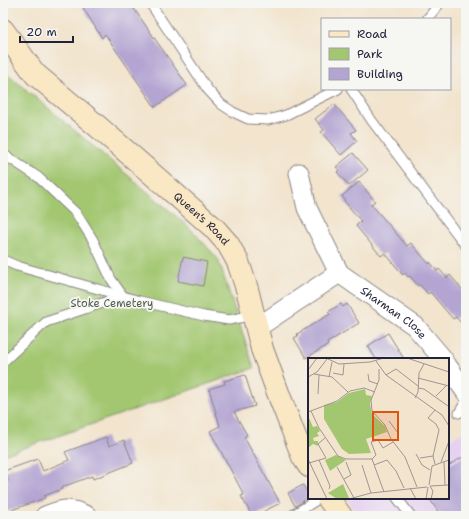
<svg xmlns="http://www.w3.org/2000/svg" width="469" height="519" font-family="'Shantell Sans',sans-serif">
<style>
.built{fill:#e6d2f0}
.green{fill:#a3c771;stroke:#627456}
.building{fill:#b3a4d2}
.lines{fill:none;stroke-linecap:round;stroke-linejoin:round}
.lane-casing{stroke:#8a8384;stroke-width:11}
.street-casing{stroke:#8a8384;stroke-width:21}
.secondary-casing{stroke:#8a8384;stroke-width:24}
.lane{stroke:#fff;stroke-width:9}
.street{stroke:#fff;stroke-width:19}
.secondary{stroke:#fae7c3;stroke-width:22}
.labels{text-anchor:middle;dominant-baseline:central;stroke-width:3.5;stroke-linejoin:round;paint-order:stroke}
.street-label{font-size:11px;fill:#22223b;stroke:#f6f6f2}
.park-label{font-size:11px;fill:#4f5c4e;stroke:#f6f6f2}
.inset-road{fill:none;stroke:#9f9693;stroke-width:1}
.view{fill:#de560e;fill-opacity:0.15;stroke:#de560e;stroke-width:2}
.inset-edge{fill:none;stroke:#22223b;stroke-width:2}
</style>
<rect width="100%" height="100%" fill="#f6f6f2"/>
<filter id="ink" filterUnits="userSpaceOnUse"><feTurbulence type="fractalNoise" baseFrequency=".025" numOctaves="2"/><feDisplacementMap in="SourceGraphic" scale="8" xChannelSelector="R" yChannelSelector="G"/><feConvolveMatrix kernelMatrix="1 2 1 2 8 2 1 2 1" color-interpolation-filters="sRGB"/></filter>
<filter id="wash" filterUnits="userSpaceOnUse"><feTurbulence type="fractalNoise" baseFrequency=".012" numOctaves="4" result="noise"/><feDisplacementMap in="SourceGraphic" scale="16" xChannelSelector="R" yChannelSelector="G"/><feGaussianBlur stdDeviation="0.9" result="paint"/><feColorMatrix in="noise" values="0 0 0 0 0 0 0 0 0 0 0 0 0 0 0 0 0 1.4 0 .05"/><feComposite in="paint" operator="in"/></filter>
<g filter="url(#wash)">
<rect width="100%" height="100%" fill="#f2e4cd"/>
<path class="built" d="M466 431V516H359L346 498H448V440Z"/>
<path class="green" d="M3 70 189 227 218 259 254 368 3 455Z"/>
<g id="blocks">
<g class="building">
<path d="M80 3H130L187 85 155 107 105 34 102 38Z"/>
<path d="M334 104 356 130 351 133 357 141 341 155 321 132 324 130 315 119Z"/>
<path d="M353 153 368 170 349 186 337 172 340 170 336 167Z"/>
<path d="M359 182 375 201 371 204 407 246 411 243 429 264 430 262 437 271 439 269 447 278 450 275 466 294V329L456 317 453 319 430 292 428 294 420 285 418 286 410 276 408 277 405 273 403 275 385 253 381 256 356 226 361 221 344 201 345 200 342 196Z"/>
<path d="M183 257 207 262 203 286 178 281Z"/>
<path d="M341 304 343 307 347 304 359 323 327 343 328 345 306 358 294 338 298 336 297 334 330 314 328 312Z"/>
<path d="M388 333 404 359H376L368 346Z"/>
<path d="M245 375 255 406 234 412 247 435 244 437 280 503 255 516H252L241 496 244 495 210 431 220 426 209 389 225 384 224 381Z"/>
<path d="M106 437 109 446 124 440 133 463 93 479 92 476 62 487V489L44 496 45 498 3 513V483L8 481 4 471 38 459 43 471 69 460 65 452Z"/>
<path d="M466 455V516H441L429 498H448V466Z"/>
<path d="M303 485 309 495 302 502 295 506 288 493Z"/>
</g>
</g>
</g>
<g filter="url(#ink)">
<use href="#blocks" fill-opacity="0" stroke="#8a8384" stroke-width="1"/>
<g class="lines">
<defs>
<g id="lane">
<path d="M150 3 208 90 221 104 233 112 248 119 268 120 286 115 338 89"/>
<path d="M427 19 440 3"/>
<path d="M351 89 372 121 466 246"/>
<path d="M3 154 38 177 76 213 93 240 111 279 123 296 46 322 3 362"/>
<path d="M3 260 17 266 140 301 204 316 229 320 254 315"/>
<path d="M459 413 466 401"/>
<path d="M397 498 411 516"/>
<path d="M291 516 320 498"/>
</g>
<g id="street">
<path id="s1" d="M299 173 307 208 339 273 415 326 443 359"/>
<path d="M258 327 339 273"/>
<path d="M448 367 466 392"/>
<path d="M45 516C63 509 69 507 87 516"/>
</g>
<g id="secondary">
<path id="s2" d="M3 30 35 74 96 125 214 228 228 244 238 262 247 289 262 349 280 398 303 457 309 466"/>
<path d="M328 498 341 516"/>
</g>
</defs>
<use href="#lane" class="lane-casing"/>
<use href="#street" class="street-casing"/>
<use href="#secondary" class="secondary-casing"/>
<use href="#lane" class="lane"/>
<use href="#street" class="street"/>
<use href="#secondary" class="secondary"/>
</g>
</g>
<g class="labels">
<g class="street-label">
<text stroke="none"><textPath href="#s2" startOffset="275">Queen's Road</textPath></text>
<text stroke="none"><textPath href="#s1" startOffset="176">Sharman Close</textPath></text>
</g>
<g class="park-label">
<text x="112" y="303">Stoke Cemetery</text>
</g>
</g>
<g transform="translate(308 358)">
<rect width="141" height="141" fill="#f2e4cd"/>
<path d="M57 31 58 37 64 38 62 46 64 56 77 68 79 74 58 81 63 95 41 96 34 91 16 61V47L29 44 41 35ZM1 60 5 69 9 68 12 73 9 75 11 78 5 80 6 83H10V88L5 86 0 90ZM28 97 38 102 22 113 17 102ZM35 126 41 140 29 141 20 135Z" fill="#a3c771"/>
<path class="inset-road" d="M18 0 31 6 62 4 76 0M99 0 141 14M68 3 78 17 134 57 141 68M71 11V22L63 42 64 53 77 67 83 81 97 99 109 129M0 12 9 0M25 15 35 17 36 6M6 16 24 19 40 34M60 16 61 23 70 26M78 17 88 11 110 28M0 19 9 14 19 1M21 19 24 4M110 20 141 28M110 30 116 31 140 48M10 36 11 17M128 38 139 27M107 40 110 34 111 15 116 6M3 53 11 70 30 98 38 101H64M0 54 29 43 42 33 56 30 67 34M81 63 90 75M108 96 114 107 122 112M112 100 125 98M0 101 19 141M64 101 68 97 63 84 70 82 75 90 85 84M64 101 76 134M11 102 22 128 21 131M133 104 141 83M136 104 137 127M1 105 18 100 10 86 17 80M127 106 125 98 131 72 128 66 120 60 127 52M54 107 63 135M66 107 79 102 88 113 96 130M29 109 46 140M36 121 43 117 38 104M121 127 124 108 141 102M122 128 141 127M122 128 125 133 123 141M102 130 108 141M41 141 63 135 119 129M118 141 120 129"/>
<path class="view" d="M65 54H90V82H65Z"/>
<rect width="141" height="141" class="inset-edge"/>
</g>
<rect width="469" height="519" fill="none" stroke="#f6f6f2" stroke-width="16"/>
<rect x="321" y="18" width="130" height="72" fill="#f6f6f2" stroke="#a1a1a9"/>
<rect x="329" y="31" width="20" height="6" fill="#fae7c3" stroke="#a1a1a9"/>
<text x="357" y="38" font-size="12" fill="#22223b">Road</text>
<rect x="329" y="48" width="20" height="12" fill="#a3c771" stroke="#a1a1a9"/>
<text x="357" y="58" font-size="12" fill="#22223b">Park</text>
<rect x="329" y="68" width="20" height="12" fill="#b3a4d2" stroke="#a1a1a9"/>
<text x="357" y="78" font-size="12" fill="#22223b">Building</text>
<path d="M20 36v6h53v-6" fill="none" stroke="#22223b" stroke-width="2"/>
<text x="26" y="36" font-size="12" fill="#22223b" stroke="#f6f6f2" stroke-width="3" paint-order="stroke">20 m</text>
</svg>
